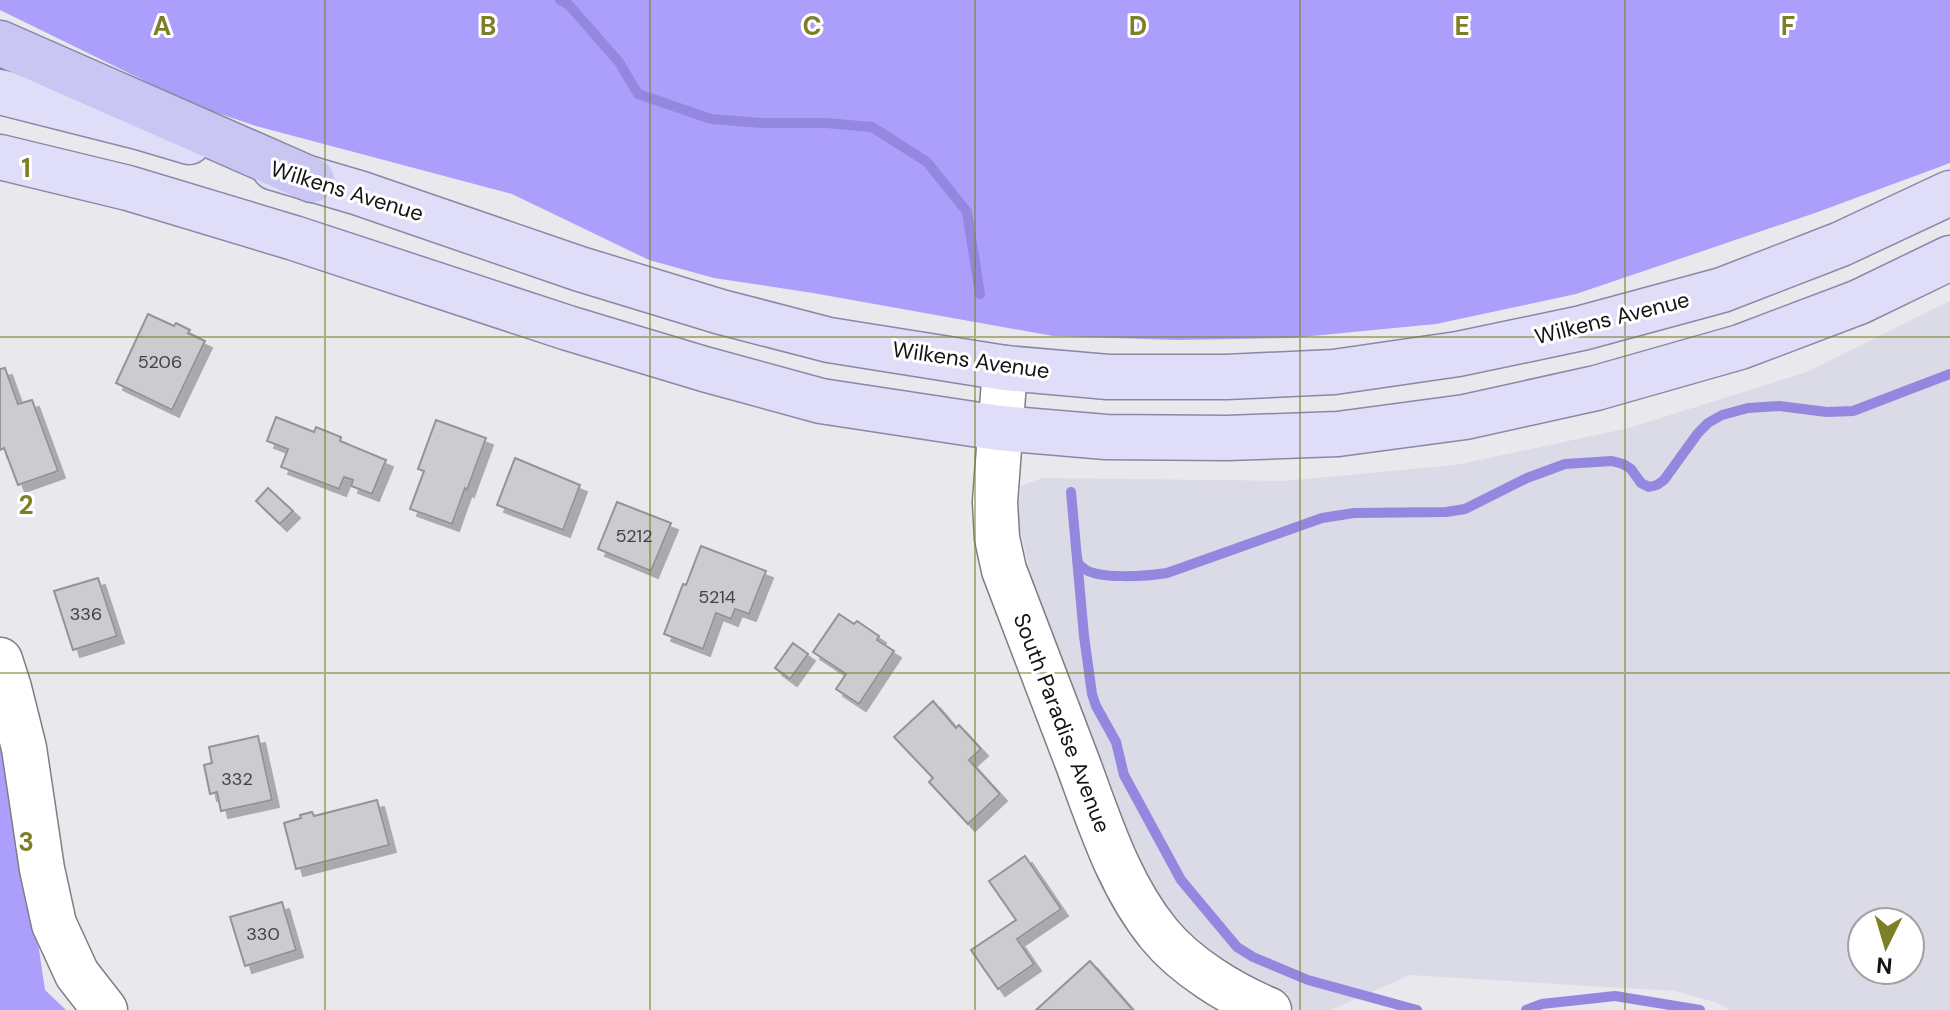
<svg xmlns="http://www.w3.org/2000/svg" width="1950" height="1010" font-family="'DM Sans',sans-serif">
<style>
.built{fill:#dbdae7;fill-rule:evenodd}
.forest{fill:#ac9ffb}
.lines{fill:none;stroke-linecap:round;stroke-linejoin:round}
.stream{stroke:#9487e0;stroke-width:10}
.building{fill:#cbcbd0;stroke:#949398;stroke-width:2;filter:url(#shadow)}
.minor-casing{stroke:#7f7e83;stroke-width:47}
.major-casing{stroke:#8a88a6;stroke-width:47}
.highway-casing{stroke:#8a88a6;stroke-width:47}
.minor{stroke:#fff;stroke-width:44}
.major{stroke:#dfddf8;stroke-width:44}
.highway{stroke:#cac6f4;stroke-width:44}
.grid{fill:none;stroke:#7e7e26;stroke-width:2;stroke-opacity:0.55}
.labels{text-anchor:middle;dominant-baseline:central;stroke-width:6;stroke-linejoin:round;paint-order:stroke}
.number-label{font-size:18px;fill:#424244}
.street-label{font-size:22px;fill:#141416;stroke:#fff}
.grid-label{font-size:26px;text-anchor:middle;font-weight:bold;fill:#7e7e26;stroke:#fff;stroke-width:6;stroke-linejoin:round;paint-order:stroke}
</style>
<defs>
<filter id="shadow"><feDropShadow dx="7" dy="7" stdDeviation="0" flood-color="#0004"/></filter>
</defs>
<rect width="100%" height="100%" fill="#e8e8ed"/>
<path class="built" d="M1950 301V1010H1731L1715 1002 1675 991 1410 975 1331 1010H1296L1251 991 1189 945 1153 898 1045 634 1017 518 1021 486 1042 478 1285 481 1456 465 1629 428 1807 372ZM1862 922H1910V970H1862Z"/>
<g class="forest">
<path d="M0 0H1950V163L1815 213 1576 294 1436 324 1291 338 1177 340 1053 336 813 293 714 278 649 260 512 194 256 126 194 105 0 10Z"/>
<path d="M0 693 2 699 45 990 66 1010H0Z"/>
</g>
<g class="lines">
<g class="stream">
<path d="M560 0 568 4 619 62 638 94 711 119 761 123H826L872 127 927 162 967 212 980 294"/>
<path d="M1071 492 1084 636 1092 694 1096 706 1116 742 1124 775 1181 880 1237 947 1253 957 1308 980 1417 1010"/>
<path d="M1077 557C1078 563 1078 564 1083 568 1097 580 1148 576 1167 573L1322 518 1354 513 1446 512 1465 509 1527 478 1565 464 1612 461 1623 464 1631 469 1641 483 1649 487 1657 485 1664 480 1698 433 1708 423 1722 415 1748 408 1779 406 1827 412 1853 411 1950 374"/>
<path d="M1526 1010 1542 1004 1615 996 1700 1010"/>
</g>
</g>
<g class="building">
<path d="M148 314 174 326 176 323 190 330 188 333 205 341 172 410 116 383Z"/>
<path d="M5 368 18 404 32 400 58 471 18 485 4 448 0 450V369Z"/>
<path d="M276 417 314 432 316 427 341 437 340 441 386 460 372 494 351 486 353 480 344 477 339 489 281 467 288 449 267 441Z"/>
<path d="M436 420 486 438 467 490 465 488 452 524 410 509 424 471 418 469Z"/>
<path d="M515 458 580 485 563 530 497 505Z"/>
<path d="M268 488 293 511 280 524 256 501Z"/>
<path d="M617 502 671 523 651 571 598 549Z"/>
<path d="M701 546 766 571 749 614 735 609 731 619 716 613 703 649 664 634 683 584 686 585Z"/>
<path d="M98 578 117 636 73 650 54 591Z"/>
<path d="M839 614 854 624 857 621 879 636 877 640 894 651 859 704 836 689 846 674 813 652Z"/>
<path d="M793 643 808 654 790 679 775 668Z"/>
<path d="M933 701 956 728 959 725 981 749 969 760 1000 794 968 824 929 782 933 778 894 737Z"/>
<path d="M258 736 272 800 221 811 217 792 210 794 204 765 212 763 209 747Z"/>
<path d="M377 800 389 845 296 869 284 823 301 818 300 815 312 812 314 816Z"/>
<path d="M1025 856 1061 909 1017 939 1034 964 998 989 971 950 1016 920 989 881Z"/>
<path d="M282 902 296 950 245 966 230 917Z"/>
<path d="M1090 961 1133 1010H1036Z"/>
</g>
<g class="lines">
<defs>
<g id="minor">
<path d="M1005 368 995 502 997 538 1004 570C1029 634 1053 699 1078 764 1100 823 1119 885 1159 934 1186 967 1231 994 1269 1010"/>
<path d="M0 660 9 688 24 748 42 869 54 924 77 974 105 1010"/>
</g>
<g id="major">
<path d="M0 92 142 128 189 142"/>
<path d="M0 157 128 188 294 238 568 328 704 369 821 401 999 428 1106 437 1227 438 1338 434 1465 417 1596 388 1740 347 1859 302 1950 258"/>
<path d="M274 168 359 193 580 269 721 312 829 340 1005 368 1108 377H1226L1334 372 1458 354 1582 328 1722 290 1841 244 1950 193"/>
</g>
<path id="highway" d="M0 43 312 180"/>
</defs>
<use href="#minor" class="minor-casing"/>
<use href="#major" class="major-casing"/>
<use href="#highway" class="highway-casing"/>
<use href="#minor" class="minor"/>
<use href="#major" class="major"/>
<use href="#highway" class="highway"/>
</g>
<path class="grid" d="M325 0V1010M650 0V1010M975 0V1010M1300 0V1010M1625 0V1010M0 337H1950M0 673H1950"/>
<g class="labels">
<g class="number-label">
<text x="160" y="362">5206</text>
<text x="634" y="536">5212</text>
<text x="717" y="597">5214</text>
<text x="86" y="614">336</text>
<text x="237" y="779">332</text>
<text x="263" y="934">330</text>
</g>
<g class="street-label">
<text transform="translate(347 191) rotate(17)">Wilkens Avenue</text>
<text transform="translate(1612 318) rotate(-14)">Wilkens Avenue</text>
<text transform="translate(971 360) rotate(8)">Wilkens Avenue</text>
<text transform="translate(1062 723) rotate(69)">South Paradise Avenue</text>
</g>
</g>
<g class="grid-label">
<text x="162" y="35">A</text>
<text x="488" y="35">B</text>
<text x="812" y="35">C</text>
<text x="1138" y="35">D</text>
<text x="1462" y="35">E</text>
<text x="1788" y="35">F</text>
<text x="26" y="177">1</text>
<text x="26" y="514">2</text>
<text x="26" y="851">3</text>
</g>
<g transform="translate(1886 946) rotate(185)"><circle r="38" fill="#ffffff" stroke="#a1a1a2" stroke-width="2"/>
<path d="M0-6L14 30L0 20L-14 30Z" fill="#7e7e26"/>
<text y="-12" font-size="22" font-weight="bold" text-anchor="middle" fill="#141416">N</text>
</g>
</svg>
